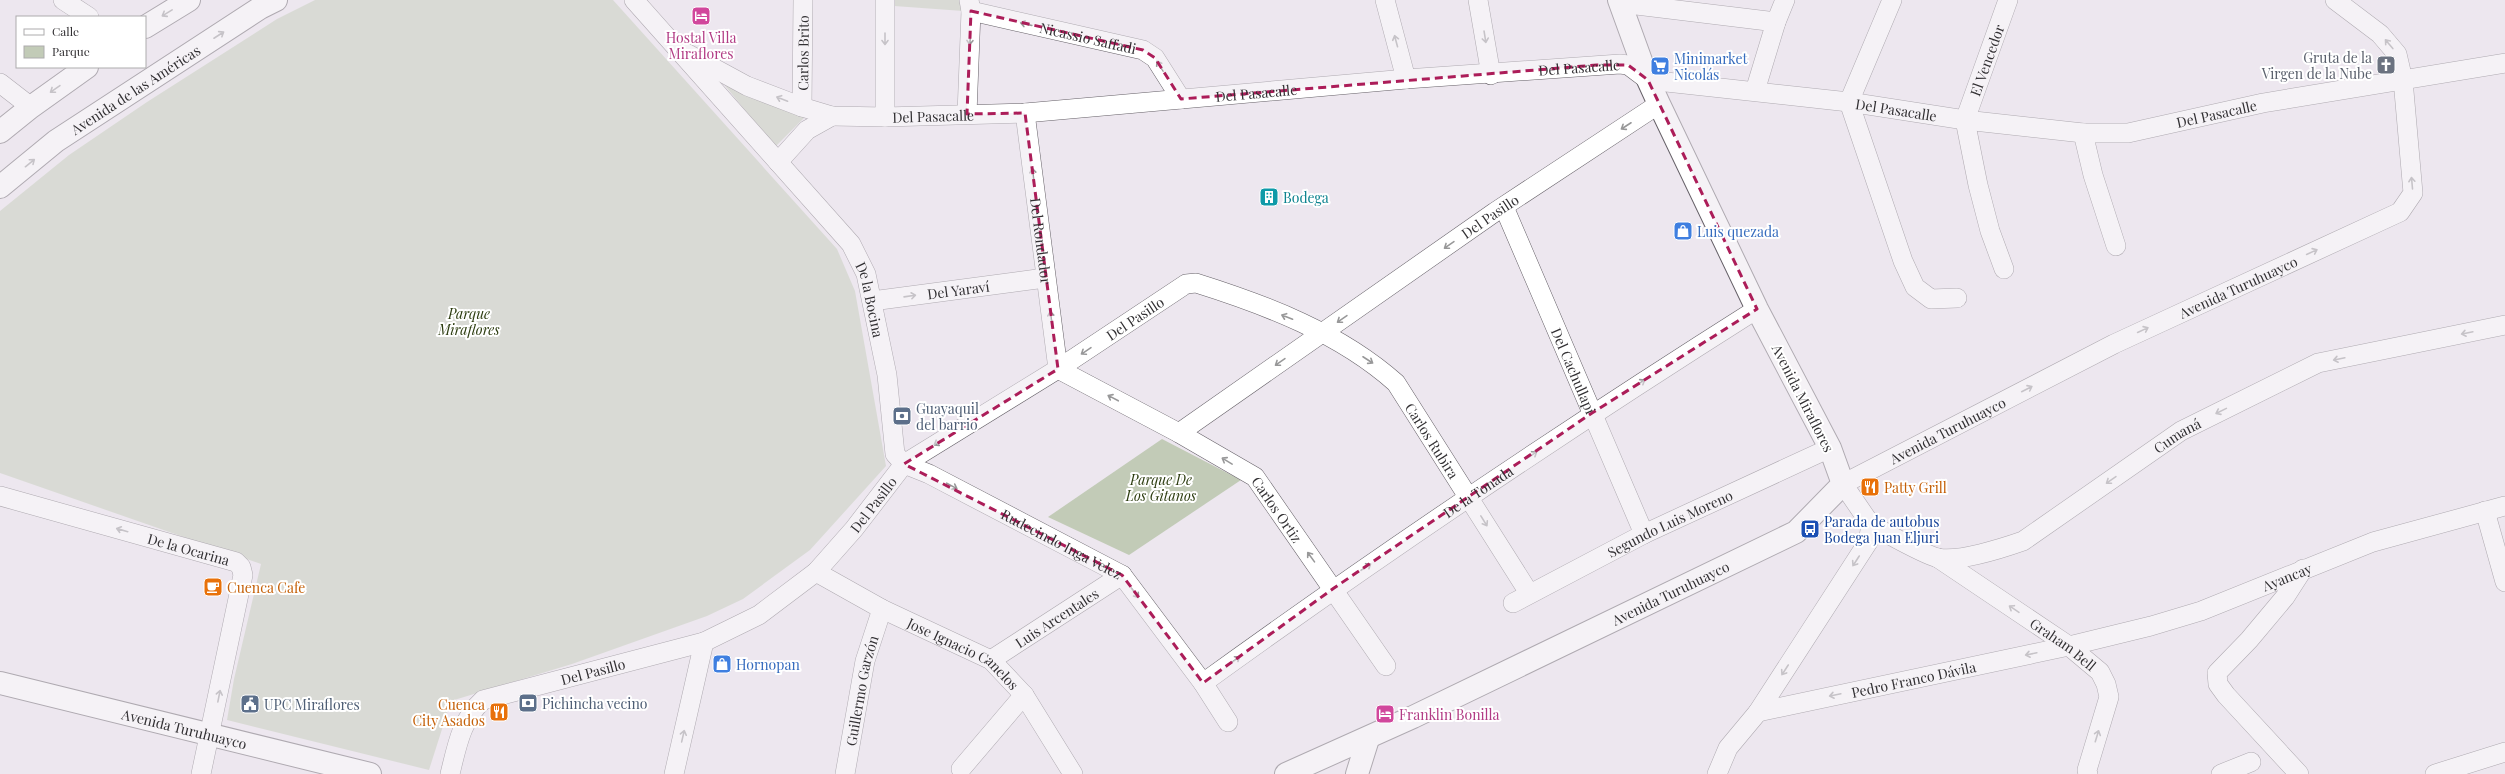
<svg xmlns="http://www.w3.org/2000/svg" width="2505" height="774" font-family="'Playfair Display',serif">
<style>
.green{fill:#c2cbb7}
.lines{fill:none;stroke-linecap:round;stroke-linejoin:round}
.street-casing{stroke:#656067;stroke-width:20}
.secondary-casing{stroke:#656067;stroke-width:24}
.primary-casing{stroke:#656067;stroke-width:24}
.street{stroke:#fff;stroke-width:19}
.secondary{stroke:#fff;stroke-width:22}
.primary{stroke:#fff;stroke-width:22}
.oneway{stroke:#989899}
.marked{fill:none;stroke:#ac1d59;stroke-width:3;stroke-dasharray:8 5;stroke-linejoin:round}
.labels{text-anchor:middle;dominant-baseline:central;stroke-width:4;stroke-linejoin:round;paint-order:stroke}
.hotel-label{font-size:14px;fill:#b23c85;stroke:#fff}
.street-label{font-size:14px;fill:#323033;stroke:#fff}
.worship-label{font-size:14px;fill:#5b616d;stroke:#fff;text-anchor:end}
.shop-label{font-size:14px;fill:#366cbe;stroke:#fff;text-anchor:start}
.culture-label{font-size:14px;fill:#0d838f;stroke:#fff;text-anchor:start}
.park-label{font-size:14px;font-style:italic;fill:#2c3c0f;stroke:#fff}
.service-label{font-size:14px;fill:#4e5e75;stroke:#fff;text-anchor:start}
.food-label{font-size:14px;fill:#c56008;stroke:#fff;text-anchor:start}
.transit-label{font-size:14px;fill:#164399;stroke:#fff;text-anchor:start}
</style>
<rect width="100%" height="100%" fill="#ede7ef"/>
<g class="green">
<path d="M315 0H613L837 249 855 291 886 466 810 550 743 599 707 616 572 664 451 701 429 770 227 720 234 679 261 564 0 473V211L69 155 147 102 277 19Z"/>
<path d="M894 0H962L963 11 894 6Z"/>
<path d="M722 82 807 115 775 147Z"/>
<path d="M1162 439 1241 480 1129 555 1048 517Z"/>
</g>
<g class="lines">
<defs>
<g id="street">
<path d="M63 0 89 17"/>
<path id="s1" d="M634 0 851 244 866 274 887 375 895 454 904 464 929 474 1122 575 1203 683 1228 722"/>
<path d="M1385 0 1406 79"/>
<path d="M1478 0 1491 75"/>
<path d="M1892 0 1849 102 1903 261 1915 287 1931 299 1957 298"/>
<path d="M1620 3 1776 22"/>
<path id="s2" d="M971 11 1143 50 1155 58 1181 99"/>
<path id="s3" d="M677 48 747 86 802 107 832 116 885 117 1025 113 1406 79 1620 64 1628 65 1648 80 1849 102 1965 120 2083 133H2128L2263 103 2505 63"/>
<path d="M0 83 31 107"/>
<path d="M1755 91 1776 22 1785 0"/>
<path id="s4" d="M802 107 803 0"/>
<path id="s5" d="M1025 113 1058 369 1179 433 1255 477 1386 666"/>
<path d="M967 114 971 11 969 0"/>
<path d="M885 117V0"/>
<path d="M2083 133 2093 175 2116 246"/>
<path d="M778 162 807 130 832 116"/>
<path id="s6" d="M1504 207 1644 534"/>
<path id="s7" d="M2004 269 1990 231 1978 185 1965 120 2008 0"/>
<path id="s8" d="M872 301 1045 278"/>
<path id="s9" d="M1179 433 1495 212 1659 104"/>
<path id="s10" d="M0 496 236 562 241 567 243 575 201 774"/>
<path d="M2485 511 2505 582"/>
<path id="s11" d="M1871 525C1887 533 1922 554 1938 558 1959 562 2003 548 2023 541L2181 431 2318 363 2505 325"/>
<path id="s12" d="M1938 558 2069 646 2100 672 2106 684 2109 697 2087 770 2088 774"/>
<path id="s13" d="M816 572 882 609 991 660 1024 695 1073 774"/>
<path id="s14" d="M1513 603 1644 534 1830 448"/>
<path id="s15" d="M991 660 1122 575"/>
<path id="s16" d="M1203 683C1384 552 1569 428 1757 309"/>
<path id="s17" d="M1758 712 2069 646 2151 626 2201 611 2373 542 2505 506"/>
<path d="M961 769 1024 695"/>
<path id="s18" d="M450 774C457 746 461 720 483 700L704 642 759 615 816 572 854 529 904 464 1058 369 1186 284 1196 283C1266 305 1340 333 1396 383L1529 593"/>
<path d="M674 774 704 642"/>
<path id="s19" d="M845 774 865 661 882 609"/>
<path id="s20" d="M1717 774 1728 748 1758 712 1868 542 1871 525 1843 484 2114 344 2400 212 2413 193 2403 80 2397 54 2380 34 2335 0"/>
<path d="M2221 774 2251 762"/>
<path d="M2299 774 2226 695 2218 684 2217 673 2249 640 2285 597 2303 569"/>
<path d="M2435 774 2505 752"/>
</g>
<g id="secondary">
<path id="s21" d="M0 683 370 774"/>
<path id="s22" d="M1286 774 1413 717 1796 532 1843 484 1830 448 1757 309 1659 104 1648 80 1619 0"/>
<path d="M1357 774 1368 739"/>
</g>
<g id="primary">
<path d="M145 27 189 0"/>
<path d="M0 132 31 107 87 67"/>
<path id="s23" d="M0 187 56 141 260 8 276 0"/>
</g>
</defs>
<use href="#street" class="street-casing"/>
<use href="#secondary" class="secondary-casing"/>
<use href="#primary" class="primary-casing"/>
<use href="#street" class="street"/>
<use href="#secondary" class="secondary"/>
<use href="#primary" class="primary"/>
</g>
<defs><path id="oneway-shaft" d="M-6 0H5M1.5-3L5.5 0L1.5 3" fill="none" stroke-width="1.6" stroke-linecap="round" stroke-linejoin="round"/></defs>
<g class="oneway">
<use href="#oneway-shaft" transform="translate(167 13) rotate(149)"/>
<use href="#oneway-shaft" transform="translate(1026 24) rotate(-167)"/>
<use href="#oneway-shaft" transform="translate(219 35) rotate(-33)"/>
<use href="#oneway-shaft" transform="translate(1485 37) rotate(81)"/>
<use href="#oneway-shaft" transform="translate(885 39) rotate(90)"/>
<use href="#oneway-shaft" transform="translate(970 39) rotate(93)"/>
<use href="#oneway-shaft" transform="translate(1396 41) rotate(-105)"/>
<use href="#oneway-shaft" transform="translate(2389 44) rotate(-130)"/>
<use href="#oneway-shaft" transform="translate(1160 66) rotate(-122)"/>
<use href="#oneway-shaft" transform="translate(55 89) rotate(145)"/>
<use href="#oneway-shaft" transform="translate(782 99) rotate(-159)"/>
<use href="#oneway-shaft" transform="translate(1626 126) rotate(147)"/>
<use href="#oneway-shaft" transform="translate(30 163) rotate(-39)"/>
<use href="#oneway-shaft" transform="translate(1033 174) rotate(-97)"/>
<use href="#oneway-shaft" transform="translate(2412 183) rotate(-95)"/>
<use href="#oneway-shaft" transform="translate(1449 245) rotate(145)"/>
<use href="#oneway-shaft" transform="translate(2312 252) rotate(-25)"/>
<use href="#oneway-shaft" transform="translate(910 296) rotate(-8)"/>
<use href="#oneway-shaft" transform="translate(1051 317) rotate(-98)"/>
<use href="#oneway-shaft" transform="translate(1287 317) rotate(-159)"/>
<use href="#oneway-shaft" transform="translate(1342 319) rotate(145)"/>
<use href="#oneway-shaft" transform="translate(2143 330) rotate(-25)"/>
<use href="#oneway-shaft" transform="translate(2467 333) rotate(168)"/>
<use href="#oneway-shaft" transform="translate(1086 351) rotate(146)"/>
<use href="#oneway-shaft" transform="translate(2339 359) rotate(168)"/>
<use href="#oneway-shaft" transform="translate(1368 360) rotate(33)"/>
<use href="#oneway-shaft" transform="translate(1280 362) rotate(145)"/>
<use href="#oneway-shaft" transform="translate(1640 383) rotate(-32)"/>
<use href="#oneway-shaft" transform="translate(2027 389) rotate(-27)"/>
<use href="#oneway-shaft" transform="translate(1113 398) rotate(-152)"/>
<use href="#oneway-shaft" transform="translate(2221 411) rotate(154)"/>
<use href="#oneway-shaft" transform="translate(939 442) rotate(149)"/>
<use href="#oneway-shaft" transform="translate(1532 455) rotate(-34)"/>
<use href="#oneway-shaft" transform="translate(1227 461) rotate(-149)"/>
<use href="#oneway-shaft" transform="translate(2111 480) rotate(145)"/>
<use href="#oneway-shaft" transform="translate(952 486) rotate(28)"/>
<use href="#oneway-shaft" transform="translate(1484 521) rotate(58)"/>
<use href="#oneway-shaft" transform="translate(122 530) rotate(-164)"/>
<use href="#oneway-shaft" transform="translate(1311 557) rotate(-126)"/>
<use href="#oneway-shaft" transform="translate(1856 561) rotate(123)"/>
<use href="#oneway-shaft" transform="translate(1366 567) rotate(-34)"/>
<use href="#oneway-shaft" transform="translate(1135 593) rotate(53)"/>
<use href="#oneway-shaft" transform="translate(2014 609) rotate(-146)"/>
<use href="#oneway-shaft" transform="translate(2031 654) rotate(168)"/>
<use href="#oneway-shaft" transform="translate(1235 660) rotate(-36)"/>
<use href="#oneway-shaft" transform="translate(1785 670) rotate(123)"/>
<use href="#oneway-shaft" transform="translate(1835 695) rotate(168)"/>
<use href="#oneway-shaft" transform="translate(219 696) rotate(-79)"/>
<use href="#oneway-shaft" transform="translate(683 736) rotate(-77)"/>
<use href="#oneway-shaft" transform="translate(2097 736) rotate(-73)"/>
</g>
<path d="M0 0H2505V774H0ZM971 11 1143 50 1155 58 1181 99 1597 65H1628L1648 80 1757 309 1592 413 1334 588 1203 683 1122 575 904 464 1058 369 1025 113 967 114Z" fill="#ede7ef" fill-opacity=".55" fill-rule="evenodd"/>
<path class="marked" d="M971 11 1143 50 1155 58 1181 99 1597 65H1628L1648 80 1757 309 1592 413 1334 588 1203 683 1122 575 904 464 1058 369 1025 113 967 114Z"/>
<defs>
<symbol id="hotel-square" viewBox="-11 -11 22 22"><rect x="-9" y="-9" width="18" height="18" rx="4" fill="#d1479c" stroke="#fff"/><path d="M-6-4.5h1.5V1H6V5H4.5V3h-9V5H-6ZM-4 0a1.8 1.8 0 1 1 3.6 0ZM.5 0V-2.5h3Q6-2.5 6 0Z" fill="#fff"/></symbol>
<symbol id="church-square" viewBox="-11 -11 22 22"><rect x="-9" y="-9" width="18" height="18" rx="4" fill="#6b7280" stroke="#fff"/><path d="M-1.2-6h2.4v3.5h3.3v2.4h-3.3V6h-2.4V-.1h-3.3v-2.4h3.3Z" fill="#fff"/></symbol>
<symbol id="supermarket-square" viewBox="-11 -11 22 22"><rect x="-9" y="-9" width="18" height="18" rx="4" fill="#3f7fe0" stroke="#fff"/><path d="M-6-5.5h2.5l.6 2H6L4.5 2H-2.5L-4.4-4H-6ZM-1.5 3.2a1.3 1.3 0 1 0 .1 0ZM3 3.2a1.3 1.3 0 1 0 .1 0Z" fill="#fff"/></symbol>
<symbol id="building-square" viewBox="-11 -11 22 22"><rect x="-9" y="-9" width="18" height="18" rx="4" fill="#0f9aa8" stroke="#fff"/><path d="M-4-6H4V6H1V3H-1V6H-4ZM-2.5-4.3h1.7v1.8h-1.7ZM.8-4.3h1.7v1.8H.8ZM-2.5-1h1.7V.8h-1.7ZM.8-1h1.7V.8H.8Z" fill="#fff"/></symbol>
<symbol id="shop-square" viewBox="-11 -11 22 22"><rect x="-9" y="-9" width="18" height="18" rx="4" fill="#3f7fe0" stroke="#fff"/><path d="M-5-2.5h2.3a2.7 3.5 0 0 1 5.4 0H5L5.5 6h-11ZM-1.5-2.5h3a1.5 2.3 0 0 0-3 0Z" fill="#fff"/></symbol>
<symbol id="bank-square" viewBox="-11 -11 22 22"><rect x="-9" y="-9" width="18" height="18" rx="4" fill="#5c6f8a" stroke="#fff"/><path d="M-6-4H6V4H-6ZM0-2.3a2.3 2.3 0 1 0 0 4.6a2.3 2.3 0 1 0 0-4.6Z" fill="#fff"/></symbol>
<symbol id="restaurant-square" viewBox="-11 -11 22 22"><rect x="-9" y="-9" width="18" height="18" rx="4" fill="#e8710a" stroke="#fff"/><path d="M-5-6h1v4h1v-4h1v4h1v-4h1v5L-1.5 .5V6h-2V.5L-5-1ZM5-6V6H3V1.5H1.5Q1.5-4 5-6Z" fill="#fff"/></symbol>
<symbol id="bus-square" viewBox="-11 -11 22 22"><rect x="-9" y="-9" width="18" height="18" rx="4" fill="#1a4fb4" stroke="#fff"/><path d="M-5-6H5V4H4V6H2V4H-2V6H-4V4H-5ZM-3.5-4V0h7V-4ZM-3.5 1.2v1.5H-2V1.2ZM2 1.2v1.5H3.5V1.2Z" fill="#fff"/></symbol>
<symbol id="cafe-square" viewBox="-11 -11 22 22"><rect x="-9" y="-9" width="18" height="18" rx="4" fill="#e8710a" stroke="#fff"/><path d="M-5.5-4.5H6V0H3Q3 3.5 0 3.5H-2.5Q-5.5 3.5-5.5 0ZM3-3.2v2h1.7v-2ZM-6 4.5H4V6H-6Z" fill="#fff"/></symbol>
<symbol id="civic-square" viewBox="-11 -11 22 22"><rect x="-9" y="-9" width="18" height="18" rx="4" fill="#5c6f8a" stroke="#fff"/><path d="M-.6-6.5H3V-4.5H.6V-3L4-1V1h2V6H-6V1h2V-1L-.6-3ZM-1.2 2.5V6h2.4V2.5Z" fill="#fff"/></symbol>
</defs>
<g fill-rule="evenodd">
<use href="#hotel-square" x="690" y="5" width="22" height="22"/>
<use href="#church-square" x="2375" y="54" width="22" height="22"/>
<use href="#supermarket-square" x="1649" y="55" width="22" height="22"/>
<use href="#building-square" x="1258" y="186" width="22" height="22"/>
<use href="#shop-square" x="1672" y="220" width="22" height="22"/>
<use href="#bank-square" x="891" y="405" width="22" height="22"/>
<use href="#restaurant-square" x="1859" y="476" width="22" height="22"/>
<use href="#bus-square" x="1799" y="518" width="22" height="22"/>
<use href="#cafe-square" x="202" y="576" width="22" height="22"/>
<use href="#shop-square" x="711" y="653" width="22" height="22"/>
<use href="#bank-square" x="517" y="692" width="22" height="22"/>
<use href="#civic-square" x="239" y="693" width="22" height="22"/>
<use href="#restaurant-square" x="488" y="701" width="22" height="22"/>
<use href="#hotel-square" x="1374" y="703" width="22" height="22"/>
</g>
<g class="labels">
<g class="hotel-label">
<text x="701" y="37">Hostal Villa<tspan x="701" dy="16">Miraflores</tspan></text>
<text x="1399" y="714" text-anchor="start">Franklin Bonilla</text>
</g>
<g class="street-label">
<text stroke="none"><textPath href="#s2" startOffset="120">Nicassio Saffadi</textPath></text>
<text stroke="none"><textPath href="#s4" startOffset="54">Carlos Brito</textPath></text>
<text stroke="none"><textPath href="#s7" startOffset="218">El Vencedor</textPath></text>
<text stroke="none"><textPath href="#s3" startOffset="919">Del Pasacalle</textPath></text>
<text stroke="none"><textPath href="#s23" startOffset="167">Avenida de las Américas</textPath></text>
<text stroke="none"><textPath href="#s3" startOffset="595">Del Pasacalle</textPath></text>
<text stroke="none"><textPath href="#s3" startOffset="1243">Del Pasacalle</textPath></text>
<text stroke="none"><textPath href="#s3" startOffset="1567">Del Pasacalle</textPath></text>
<text stroke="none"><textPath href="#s3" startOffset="271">Del Pasacalle</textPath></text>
<text stroke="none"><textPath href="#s9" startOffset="379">Del Pasillo</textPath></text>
<text stroke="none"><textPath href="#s5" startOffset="129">Del Rondador</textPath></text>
<text stroke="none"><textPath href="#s20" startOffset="786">Avenida Turuhuayco</textPath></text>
<text stroke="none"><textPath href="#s8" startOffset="87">Del Yaraví</textPath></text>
<text stroke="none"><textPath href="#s1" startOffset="386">De la Bocina</textPath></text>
<text stroke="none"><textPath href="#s18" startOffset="856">Del Pasillo</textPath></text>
<text stroke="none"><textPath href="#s6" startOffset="178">Del Cachullapi</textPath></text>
<text transform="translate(1803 398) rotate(63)">Avenida Miraflores</text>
<text stroke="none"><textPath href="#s20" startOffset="462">Avenida Turuhuayco</textPath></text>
<text stroke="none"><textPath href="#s11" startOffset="349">Cumaná</textPath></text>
<text stroke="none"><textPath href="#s18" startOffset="1221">Carlos Rubira</textPath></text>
<text stroke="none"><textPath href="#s16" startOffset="335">De la Tonada</textPath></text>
<text stroke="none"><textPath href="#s18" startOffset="532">Del Pasillo</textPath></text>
<text stroke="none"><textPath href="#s5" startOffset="522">Carlos Ortiz</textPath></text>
<text stroke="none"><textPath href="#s14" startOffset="176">Segundo Luis Moreno</textPath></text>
<text stroke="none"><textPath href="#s1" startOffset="733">Rudecindo Inga Velez</textPath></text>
<text stroke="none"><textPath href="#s10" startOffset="196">De la Ocarina</textPath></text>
<text stroke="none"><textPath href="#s17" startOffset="547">Ayancay</textPath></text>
<text stroke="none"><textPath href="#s22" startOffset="425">Avenida Turuhuayco</textPath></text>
<text stroke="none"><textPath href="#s15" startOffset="78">Luis Arcentales</textPath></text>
<text stroke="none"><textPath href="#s12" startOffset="152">Graham Bell</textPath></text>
<text stroke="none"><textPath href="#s13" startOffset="169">Jose Ignacio Canelos</textPath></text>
<text stroke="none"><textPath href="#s18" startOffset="196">Del Pasillo</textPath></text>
<text stroke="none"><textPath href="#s17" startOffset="159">Pedro Franco Dávila</textPath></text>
<text stroke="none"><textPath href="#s19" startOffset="85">Guillermo Garzón</textPath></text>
<text stroke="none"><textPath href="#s21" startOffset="190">Avenida Turuhuayco</textPath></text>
</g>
<g class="worship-label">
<text x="2372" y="57">Gruta de la<tspan x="2372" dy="16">Virgen de la Nube</tspan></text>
</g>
<g class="shop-label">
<text x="1674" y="58">Minimarket<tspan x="1674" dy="16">Nicolás</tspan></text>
<text x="1697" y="231">Luis quezada</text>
<text x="736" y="664">Hornopan</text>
</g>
<g class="culture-label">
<text x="1283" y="197">Bodega</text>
</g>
<g class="park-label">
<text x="469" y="313">Parque<tspan x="469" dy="16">Miraflores</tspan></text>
<text x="1161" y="479">Parque De<tspan x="1161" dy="16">Los Gitanos</tspan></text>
</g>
<g class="service-label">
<text x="916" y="408">Guayaquil<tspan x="916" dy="16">del barrio</tspan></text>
<text x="542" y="703">Pichincha vecino</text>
<text x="264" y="704">UPC Miraflores</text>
</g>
<g class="food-label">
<text x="1884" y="487">Patty Grill</text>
<text x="227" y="587">Cuenca Cafe</text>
<text x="485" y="704" text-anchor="end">Cuenca<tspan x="485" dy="16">City Asados</tspan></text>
</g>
<g class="transit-label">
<text x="1824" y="521">Parada de autobus<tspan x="1824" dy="16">Bodega Juan Eljuri</tspan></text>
</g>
</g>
<rect x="16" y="16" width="130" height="52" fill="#ffffff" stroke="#adacad"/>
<rect x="24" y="29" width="20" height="6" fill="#ffffff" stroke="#adacad"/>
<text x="52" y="36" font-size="12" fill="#323033">Calle</text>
<rect x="24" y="46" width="20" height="12" fill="#c2cbb7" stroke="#adacad"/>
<text x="52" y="56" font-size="12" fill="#323033">Parque</text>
</svg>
